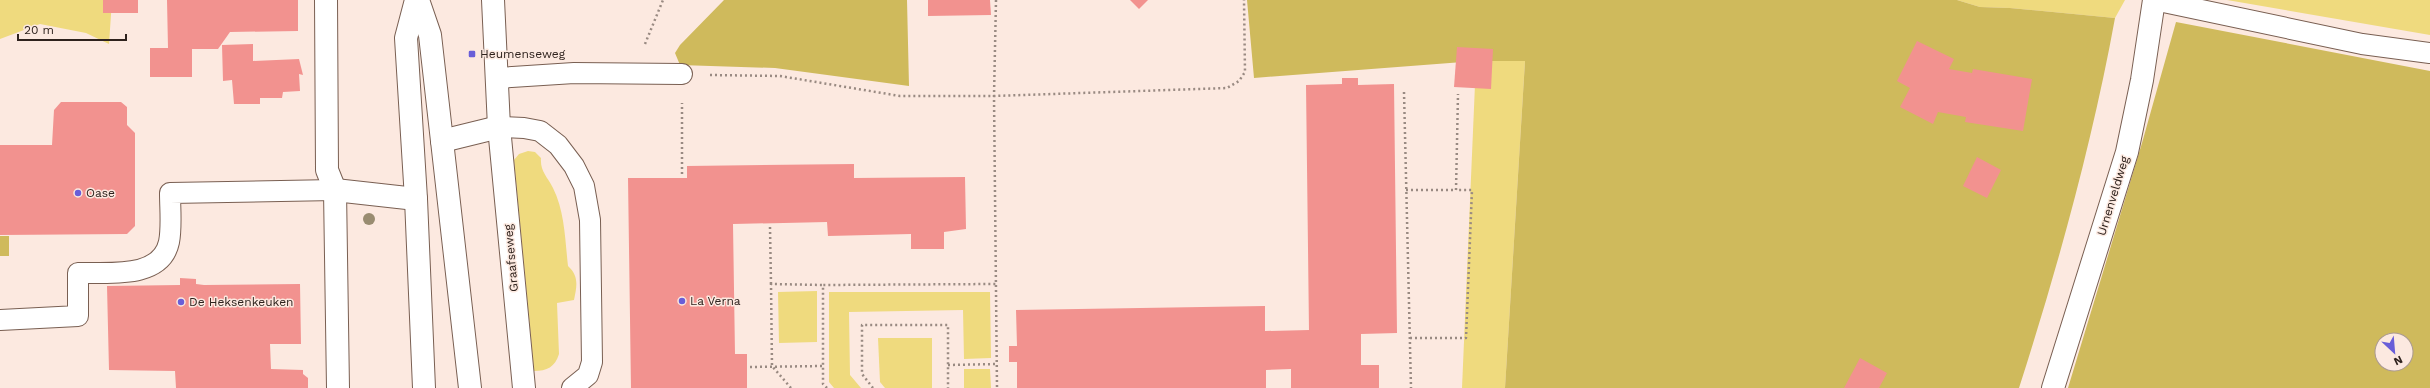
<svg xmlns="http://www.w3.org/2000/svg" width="2430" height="388" font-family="'Work Sans',sans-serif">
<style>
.green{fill:#efda7e}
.forest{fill:#cfba5c;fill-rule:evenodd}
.building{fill:#f2928f}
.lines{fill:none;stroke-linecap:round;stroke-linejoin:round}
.lane-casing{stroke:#795f52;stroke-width:22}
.street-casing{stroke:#795f52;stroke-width:24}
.primary-casing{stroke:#795f52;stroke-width:24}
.path{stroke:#998a82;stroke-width:2.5;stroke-dasharray:2 3;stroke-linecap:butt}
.lane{stroke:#fff;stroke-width:20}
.street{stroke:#fff;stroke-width:22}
.primary{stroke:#fff;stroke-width:22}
.tree{fill:#998c71}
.poi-dot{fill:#695ed8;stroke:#fce9e0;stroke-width:1.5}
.labels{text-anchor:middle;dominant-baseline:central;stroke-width:3;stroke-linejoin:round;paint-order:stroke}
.poi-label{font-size:12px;fill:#2e221d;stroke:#fce9e0;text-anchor:start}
.street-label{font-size:12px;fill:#2e221d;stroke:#fce9e0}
</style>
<rect width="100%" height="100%" fill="#fce9e0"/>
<g class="green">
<path d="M0 0H112L109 44 86 33 40 24 0 39Z"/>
<path d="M1957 0H2125L2115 18 2010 8 1980 7Z"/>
<path d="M2227 0H2430V35Z"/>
<path d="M1476 61H1525L1505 388H1462Z"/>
<path d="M528 151 535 152 541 158C540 171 547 176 553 188 565 212 565 240 568 266 579 276 577 286 574 300L557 303 559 354C555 367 547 371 534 371L514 160 519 154Z"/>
<path d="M817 291V342L779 343 778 292Z"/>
<path d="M829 292H990L991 358 964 359 963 310 849 312 850 375 861 388H834L829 382Z"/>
<path d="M878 338H932V388H885L880 382Z"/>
<path d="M964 369H990L991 388H964Z"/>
</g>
<g class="forest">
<path d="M724 0H907L909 86 775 68 680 65 675 53 680 45Z"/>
<path d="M1247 0H1957L1980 7 2010 8 2115 18C2092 144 2058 266 2019 388H1505L1525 61H1476L1254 78Z"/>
<path d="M2176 22 2430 71V388H2068L2142 143ZM2382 340H2406V364H2382Z"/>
<rect x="0" y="236" width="9" height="20"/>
</g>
<g class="building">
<rect x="103" y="0" width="35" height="13"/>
<path d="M167 0H298V31L230 32 218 49H192V77H150V48H168Z"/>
<path d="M928 0H990L991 15 928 16Z"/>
<path d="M1130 0H1148L1139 9Z"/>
<path d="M1917 41 1954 59 1949 69 1972 73 1973 69 2032 79 2023 131 1965 122 1966 117 1938 112 1933 124 1900 107 1910 88 1897 81Z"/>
<path d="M253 44V61L299 59 303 75 299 74 300 91 283 92 282 98H260V104H234L232 80 223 81 222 45Z"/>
<path d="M1457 47 1493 49 1491 89 1454 87Z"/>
<path d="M1342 78H1358V85L1394 84 1397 333 1361 334V365H1379V388H1291V369L1266 370V388H1017V362H1009V346H1017L1016 310 1265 306V331L1309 330 1306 85 1342 84Z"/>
<path d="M61 102H121L127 107V125L135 133V226L127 234 0 235V145H52L54 110Z"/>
<path d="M1977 157 2001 170 1987 198 1963 186Z"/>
<path d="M854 164V178L965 177 966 229 944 232V249H911V234L828 236 827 222 733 224 735 354H747V388H631L628 178H687V166Z"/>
<path d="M180 278 196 279V284L204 285 300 284 301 344H270L271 369 303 370V374L308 378V388H176L175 371 109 370 107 286 180 285Z"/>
<path d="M1860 358 1887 373 1879 388H1844Z"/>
</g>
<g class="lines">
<defs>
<g id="lane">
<path d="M2154 0 2362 44 2430 53"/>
<path d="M497 78 574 73 682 74"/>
<path d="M499 127 524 128 540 131 558 145 574 166 584 186 590 220 592 362 588 375 572 388"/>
<path d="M0 320 78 316V273C107 272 161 280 169 242 172 227 170 209 170 193L335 190"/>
</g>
<g id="street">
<path d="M326 0 327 170 335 190 338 388"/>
<path d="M493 0 499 127 524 388"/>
<path d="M442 141 499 127"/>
<path d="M335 190 416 199"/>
<path d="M2053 388 2127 152 2142 80 2154 0"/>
</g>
<g id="primary">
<path d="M416 0 406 38 416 199 424 388"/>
<path d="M418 0 430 35 470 388"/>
</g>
</defs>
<use href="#lane" class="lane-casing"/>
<use href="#street" class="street-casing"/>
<use href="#primary" class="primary-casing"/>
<g class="path">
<path d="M996 0 994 96 997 388"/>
<path d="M645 44 663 0"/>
<path d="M710 75 780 76 900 96H994L1227 88 1239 81 1245 72 1244 0"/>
<path d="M1404 92 1411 388"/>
<path d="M682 174V103"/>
<path d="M1406 190H1456L1458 94"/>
<path d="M770 227 771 284"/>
<path d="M1410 338H1466L1472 190H1456"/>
<path d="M948 365 997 364"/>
<path d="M750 367 823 366"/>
<path d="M791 388 772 366 771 284 823 285"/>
<path d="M827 388 823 384V285L996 284"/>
<path d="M873 388 862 374V325H948V388"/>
</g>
<use href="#lane" class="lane"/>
<use href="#street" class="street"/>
<use href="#primary" class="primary"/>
</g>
<circle class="tree" cx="369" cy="219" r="6"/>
<g class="poi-dot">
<rect x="468" y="50" width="8" height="8" rx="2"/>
<circle cx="78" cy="193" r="4"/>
<circle cx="682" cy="301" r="4"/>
<circle cx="181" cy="302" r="4"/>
</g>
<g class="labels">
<g class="poi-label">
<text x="480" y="54">Heumenseweg</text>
<text x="86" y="193">Oase</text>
<text x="690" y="301">La Verna</text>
<text x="189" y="302">De Heksenkeuken</text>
</g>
<g class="street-label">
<text transform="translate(2113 196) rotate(-73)">Urnenveldweg</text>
<text transform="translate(511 258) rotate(-95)">Graafseweg</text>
</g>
</g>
<g transform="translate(2394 352) rotate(154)"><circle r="19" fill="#fce9e0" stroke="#aa9992"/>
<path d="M0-3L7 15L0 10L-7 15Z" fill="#695ed8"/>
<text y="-6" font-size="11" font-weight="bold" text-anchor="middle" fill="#2e221d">N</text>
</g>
<path d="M18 34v6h108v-6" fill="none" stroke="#2e221d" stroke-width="2"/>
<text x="24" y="34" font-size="12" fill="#2e221d" stroke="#fce9e0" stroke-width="3" paint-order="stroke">20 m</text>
</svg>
